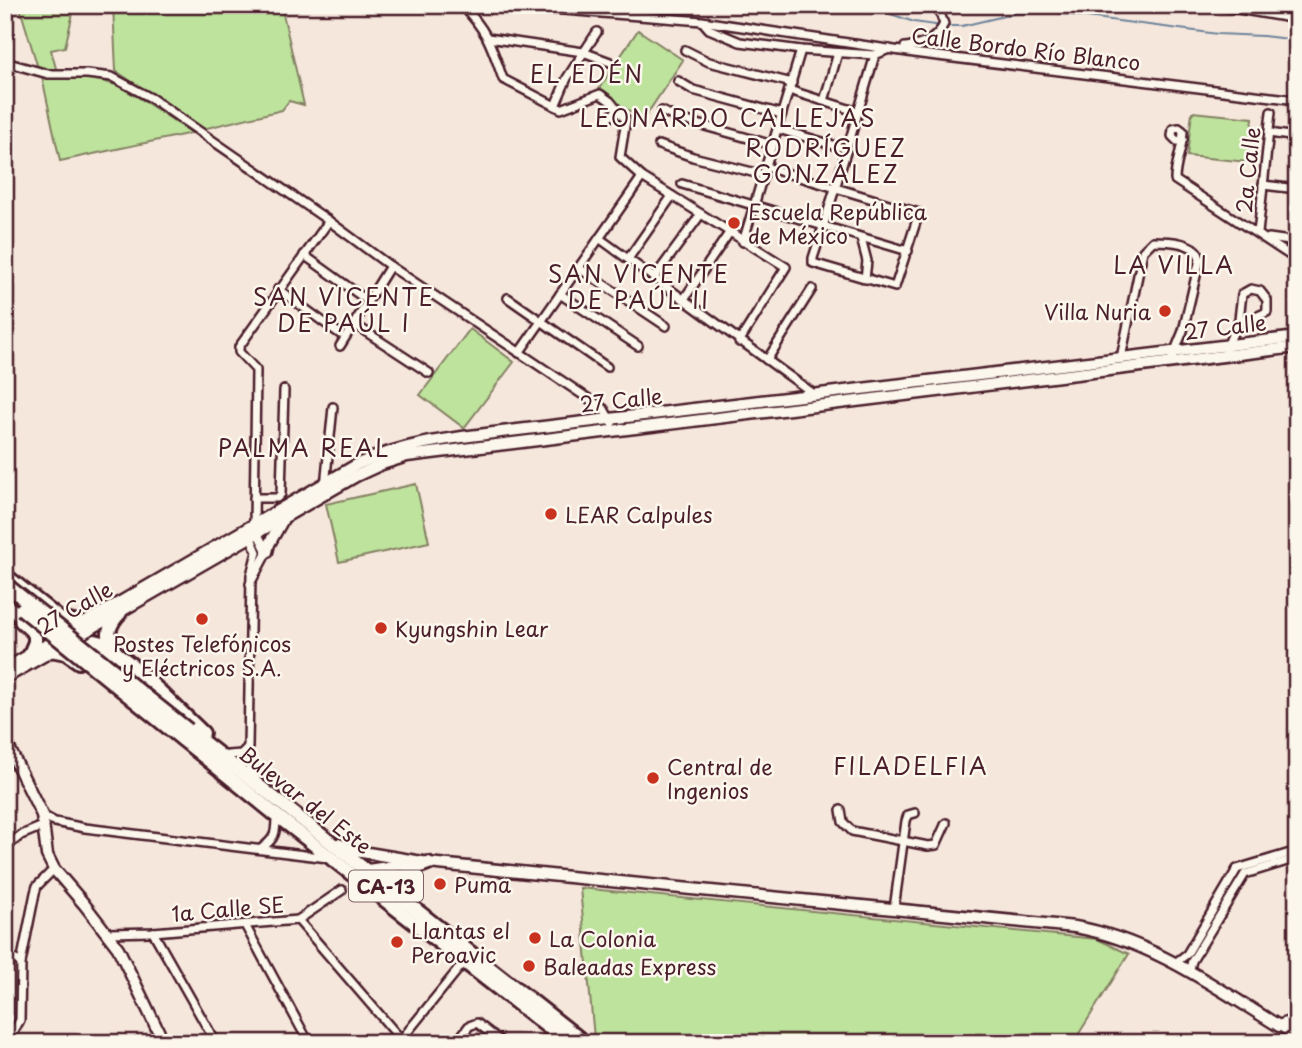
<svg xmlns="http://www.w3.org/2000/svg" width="1302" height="1048" font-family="'Playpen Sans',sans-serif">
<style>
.green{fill:#bee39d;stroke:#848164;stroke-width:2}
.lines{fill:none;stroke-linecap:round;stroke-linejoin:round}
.stream{stroke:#6d849b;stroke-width:2}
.street-casing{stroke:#4a1f2b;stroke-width:12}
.secondary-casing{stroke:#4a1f2b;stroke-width:15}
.highway-casing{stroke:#4a1f2b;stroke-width:18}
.street{stroke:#fbf7ec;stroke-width:7}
.secondary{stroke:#fbf7ec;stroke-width:10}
.highway{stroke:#fbf7ec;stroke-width:12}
.highway-bridge-casing{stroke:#4a1f2b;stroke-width:18;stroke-linecap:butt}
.highway-bridge{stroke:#fbf7ec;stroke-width:12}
.poi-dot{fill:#c8321e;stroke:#fbf7ec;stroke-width:2.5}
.labels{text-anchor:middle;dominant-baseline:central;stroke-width:5;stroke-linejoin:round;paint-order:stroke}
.shield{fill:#fbf7ec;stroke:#7f6065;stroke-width:2}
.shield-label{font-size:19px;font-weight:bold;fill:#4a1f2b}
.street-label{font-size:21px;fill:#4a1f2b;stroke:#fbf7ec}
.poi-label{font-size:21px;fill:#4a1f2b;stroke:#fbf7ec;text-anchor:start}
.neighbourhood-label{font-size:23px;letter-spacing:2px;fill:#4a1f2b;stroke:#fbf7ec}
</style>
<rect width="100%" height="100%" fill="#f6e7dc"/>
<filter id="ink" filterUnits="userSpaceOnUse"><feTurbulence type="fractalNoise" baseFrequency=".0143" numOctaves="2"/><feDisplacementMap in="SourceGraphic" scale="14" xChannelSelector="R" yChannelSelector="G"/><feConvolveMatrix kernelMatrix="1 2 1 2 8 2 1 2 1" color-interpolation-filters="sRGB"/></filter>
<g filter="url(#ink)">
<g class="green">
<path d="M19 5H75L65 47 51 50 57 72 38 68Z"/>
<path d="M113 5H281L304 105 289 101 282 110 203 129 116 71Z"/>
<path d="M638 30 683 60 643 120 598 90Z"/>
<path d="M42 77 91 78 123 87 192 133 60 161Z"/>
<path d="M1192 112 1253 118 1248 162 1187 156Z"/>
<path d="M470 329 514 362 464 428 420 395Z"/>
<path d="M416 484 429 542 339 562 326 504Z"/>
<path d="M580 888 1097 939 1129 954 1073 1043H600L594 1038Z"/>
</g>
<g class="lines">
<g class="stream">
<path d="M865 5 914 22 942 26"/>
<path d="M947 26H962L1017 13 1049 12 1218 34 1263 36 1297 40"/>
</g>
<defs>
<g id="street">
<path d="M462 5C488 32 491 45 503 79L561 109 600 94 610 101 626 120 620 157 642 177 786 267 739 342"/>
<path d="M501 5 702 21 921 54 1297 100"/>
<path d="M1214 5 1297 19"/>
<path d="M1289 17V5"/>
<path d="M703 22 709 29 740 42 801 50 875 55 889 49"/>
<path d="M488 38 583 52 610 62"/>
<path d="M905 47C922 46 936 40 944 24L937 5"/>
<path d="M685 50 709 62 792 83"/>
<path d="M5 62 48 74H87L112 77 151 98 329 221 390 266 604 409 612 423"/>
<path d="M678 81 693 90 782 114"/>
<path d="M789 90 858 112"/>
<path d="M824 101 838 53"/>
<path d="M555 106 567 78 597 32"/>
<path d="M662 111 676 118 773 145"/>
<path d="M608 118 618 110"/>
<path d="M778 129 847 149"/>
<path d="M1269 133 1297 137"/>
<path d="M1183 139 1177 141 1172 136 1173 129 1179 128 1183 131C1183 148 1175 163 1175 180L1297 260"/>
<path d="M659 145 693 157 764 175"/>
<path d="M766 167 919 213 895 287 813 263V258C835 191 855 123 875 55"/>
<path d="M682 184 908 251"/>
<path d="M1263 185 1297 189"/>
<path d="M1258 233 1271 112"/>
<path d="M599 238 814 394"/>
<path d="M861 238 867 261 865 279"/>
<path d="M1269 238 1297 242"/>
<path d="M743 242 801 50"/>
<path d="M304 255 368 301"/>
<path d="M628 259 672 196"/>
<path d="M579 268 666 326"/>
<path d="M654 278 701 214"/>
<path d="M278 289 340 334"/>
<path d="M560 294 638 346"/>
<path d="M508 298 607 367"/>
<path d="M684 299 729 233"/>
<path d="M354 324 429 373"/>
<path d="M340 346 390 266"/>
<path d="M1226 349 1239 319 1242 294 1251 289 1260 291 1267 300V312L1251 319H1239"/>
<path d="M519 353 642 177"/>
<path d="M1122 353 1143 251 1153 241C1167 241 1197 241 1200 259L1183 331 1170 363"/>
<path d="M767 360 812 289"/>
<path d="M325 486 333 407"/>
<path d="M254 498H277L281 494 284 390"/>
<path d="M249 533 257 552 251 575 248 747 249 767 256 778"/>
<path d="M250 584 267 552 254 526 256 370 239 352V347L329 221"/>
<path d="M228 755 241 754 247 748"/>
<path d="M841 810 843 822 852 831 928 846 936 845 946 823"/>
<path d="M42 815 55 822 85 828 328 858"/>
<path d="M5 848 21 835 43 826"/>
<path d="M262 848C276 838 276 832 276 815"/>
<path d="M894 909 906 821 908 815 915 813"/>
<path d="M298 920 404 1043"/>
<path d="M245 925 309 1043"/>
<path d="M153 932 216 1043"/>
<path d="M108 933 153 932 298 920 342 890"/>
<path d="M5 954 21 963"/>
<path d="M1175 963 1187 954 1237 869 1297 851"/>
<path d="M1189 972 1192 961 1245 874 1297 858"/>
<path d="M1279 1026 1297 1038"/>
<path d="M7 1043 20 1020 21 963 35 893 37 886 54 869"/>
<path d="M397 1043 401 1040 465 961"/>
<path d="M456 1043 469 1026 477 1023 503 1043"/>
</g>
<g id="secondary">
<path d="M267 552 269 544 282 521"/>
<path d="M5 669 358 464C404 443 452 438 501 432L1297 337"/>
<path d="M5 678 356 476 382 464 407 456 1297 347"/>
<path d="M5 740 42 815 47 855 54 869 84 904 118 948 164 1043"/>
<path d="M338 844 356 851 428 863 1075 927C1151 940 1215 987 1279 1026L1297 1019"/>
<path d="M361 871 408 864"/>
</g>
<g id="highway">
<path d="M5 575 60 619 83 624"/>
<path d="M5 605 31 623"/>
<path d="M120 613C111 622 105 634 112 647 117 656 129 661 136 669 159 690 181 712 203 733"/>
<path d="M21 621 35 634V642L30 654"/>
<path d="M51 650 66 653 79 662"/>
<path d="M83 658 86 647 95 641 103 643 111 654"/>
<path d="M188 730 585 1043"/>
<path d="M182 739 276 815 568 1043"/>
<path d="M406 902C399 876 403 872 428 863"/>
</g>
</defs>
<use href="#street" class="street-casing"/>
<use href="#secondary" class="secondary-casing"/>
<use href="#highway" class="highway-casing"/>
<use href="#street" class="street"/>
<use href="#secondary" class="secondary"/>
<use href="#highway" class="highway"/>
<defs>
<g id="highway-bridge">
<path d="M5 584 188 730"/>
<path d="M22 609 182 739"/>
</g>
</defs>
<use href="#highway-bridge" class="highway-bridge-casing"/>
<use href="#highway-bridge" class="highway-bridge"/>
</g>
</g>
<g class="poi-dot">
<circle cx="734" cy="223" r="7"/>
<circle cx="1165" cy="311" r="7"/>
<circle cx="551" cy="514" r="7"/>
<circle cx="202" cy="619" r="7"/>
<circle cx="381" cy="628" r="7"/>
<circle cx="653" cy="778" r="7"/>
<circle cx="440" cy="884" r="7"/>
<circle cx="535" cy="938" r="7"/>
<circle cx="397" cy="942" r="7"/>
<circle cx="529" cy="966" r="7"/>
</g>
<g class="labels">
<rect class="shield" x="349" y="870.5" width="74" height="31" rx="5"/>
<g class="shield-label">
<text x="386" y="886">CA-13</text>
</g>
<g class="street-label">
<text transform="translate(1026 48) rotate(7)">Calle Bordo Río Blanco</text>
<text transform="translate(1247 170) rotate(-84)">2a Calle</text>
<text transform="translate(1225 326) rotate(-7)">27 Calle</text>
<text transform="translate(621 399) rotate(-6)">27 Calle</text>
<text transform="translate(74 607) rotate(-30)">27 Calle</text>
<text transform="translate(306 799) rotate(38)">Bulevar del Este</text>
<text transform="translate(228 908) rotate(-5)">1a Calle SE</text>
</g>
<g class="poi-label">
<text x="748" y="211">Escuela República<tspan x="748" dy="24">de México</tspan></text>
<text x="1151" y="311" text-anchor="end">Villa Nuria</text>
<text x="565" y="514">LEAR Calpules</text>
<text x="395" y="628">Kyungshin Lear</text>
<text x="202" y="643" text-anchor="middle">Postes Telefónicos<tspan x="202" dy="24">y Eléctricos S.A.</tspan></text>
<text x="667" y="766">Central de<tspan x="667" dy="24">Ingenios</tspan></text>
<text x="454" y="884">Puma</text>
<text x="411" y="930">Llantas el<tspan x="411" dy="24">Peroavic</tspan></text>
<text x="549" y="938">La Colonia</text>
<text x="543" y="966">Baleadas Express</text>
</g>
<g class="neighbourhood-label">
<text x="587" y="73">EL EDÉN</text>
<text x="728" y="117">LEONARDO CALLEJAS</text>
<text x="826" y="147">RODRÍGUEZ<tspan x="826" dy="26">GONZÁLEZ</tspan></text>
<text x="1174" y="264">LA VILLA</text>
<text x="639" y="273">SAN VICENTE<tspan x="639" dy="26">DE PAÚL II</tspan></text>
<text x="344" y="296">SAN VICENTE<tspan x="344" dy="26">DE PAÚL I</tspan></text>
<text x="304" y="447">PALMA REAL</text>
<text x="911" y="765">FILADELFIA</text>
</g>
</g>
<rect width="1302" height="1048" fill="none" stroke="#fbf7ec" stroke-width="28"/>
<rect x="14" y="14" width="1274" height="1020" fill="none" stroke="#4a1f2b" stroke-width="2.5" filter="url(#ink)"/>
</svg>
